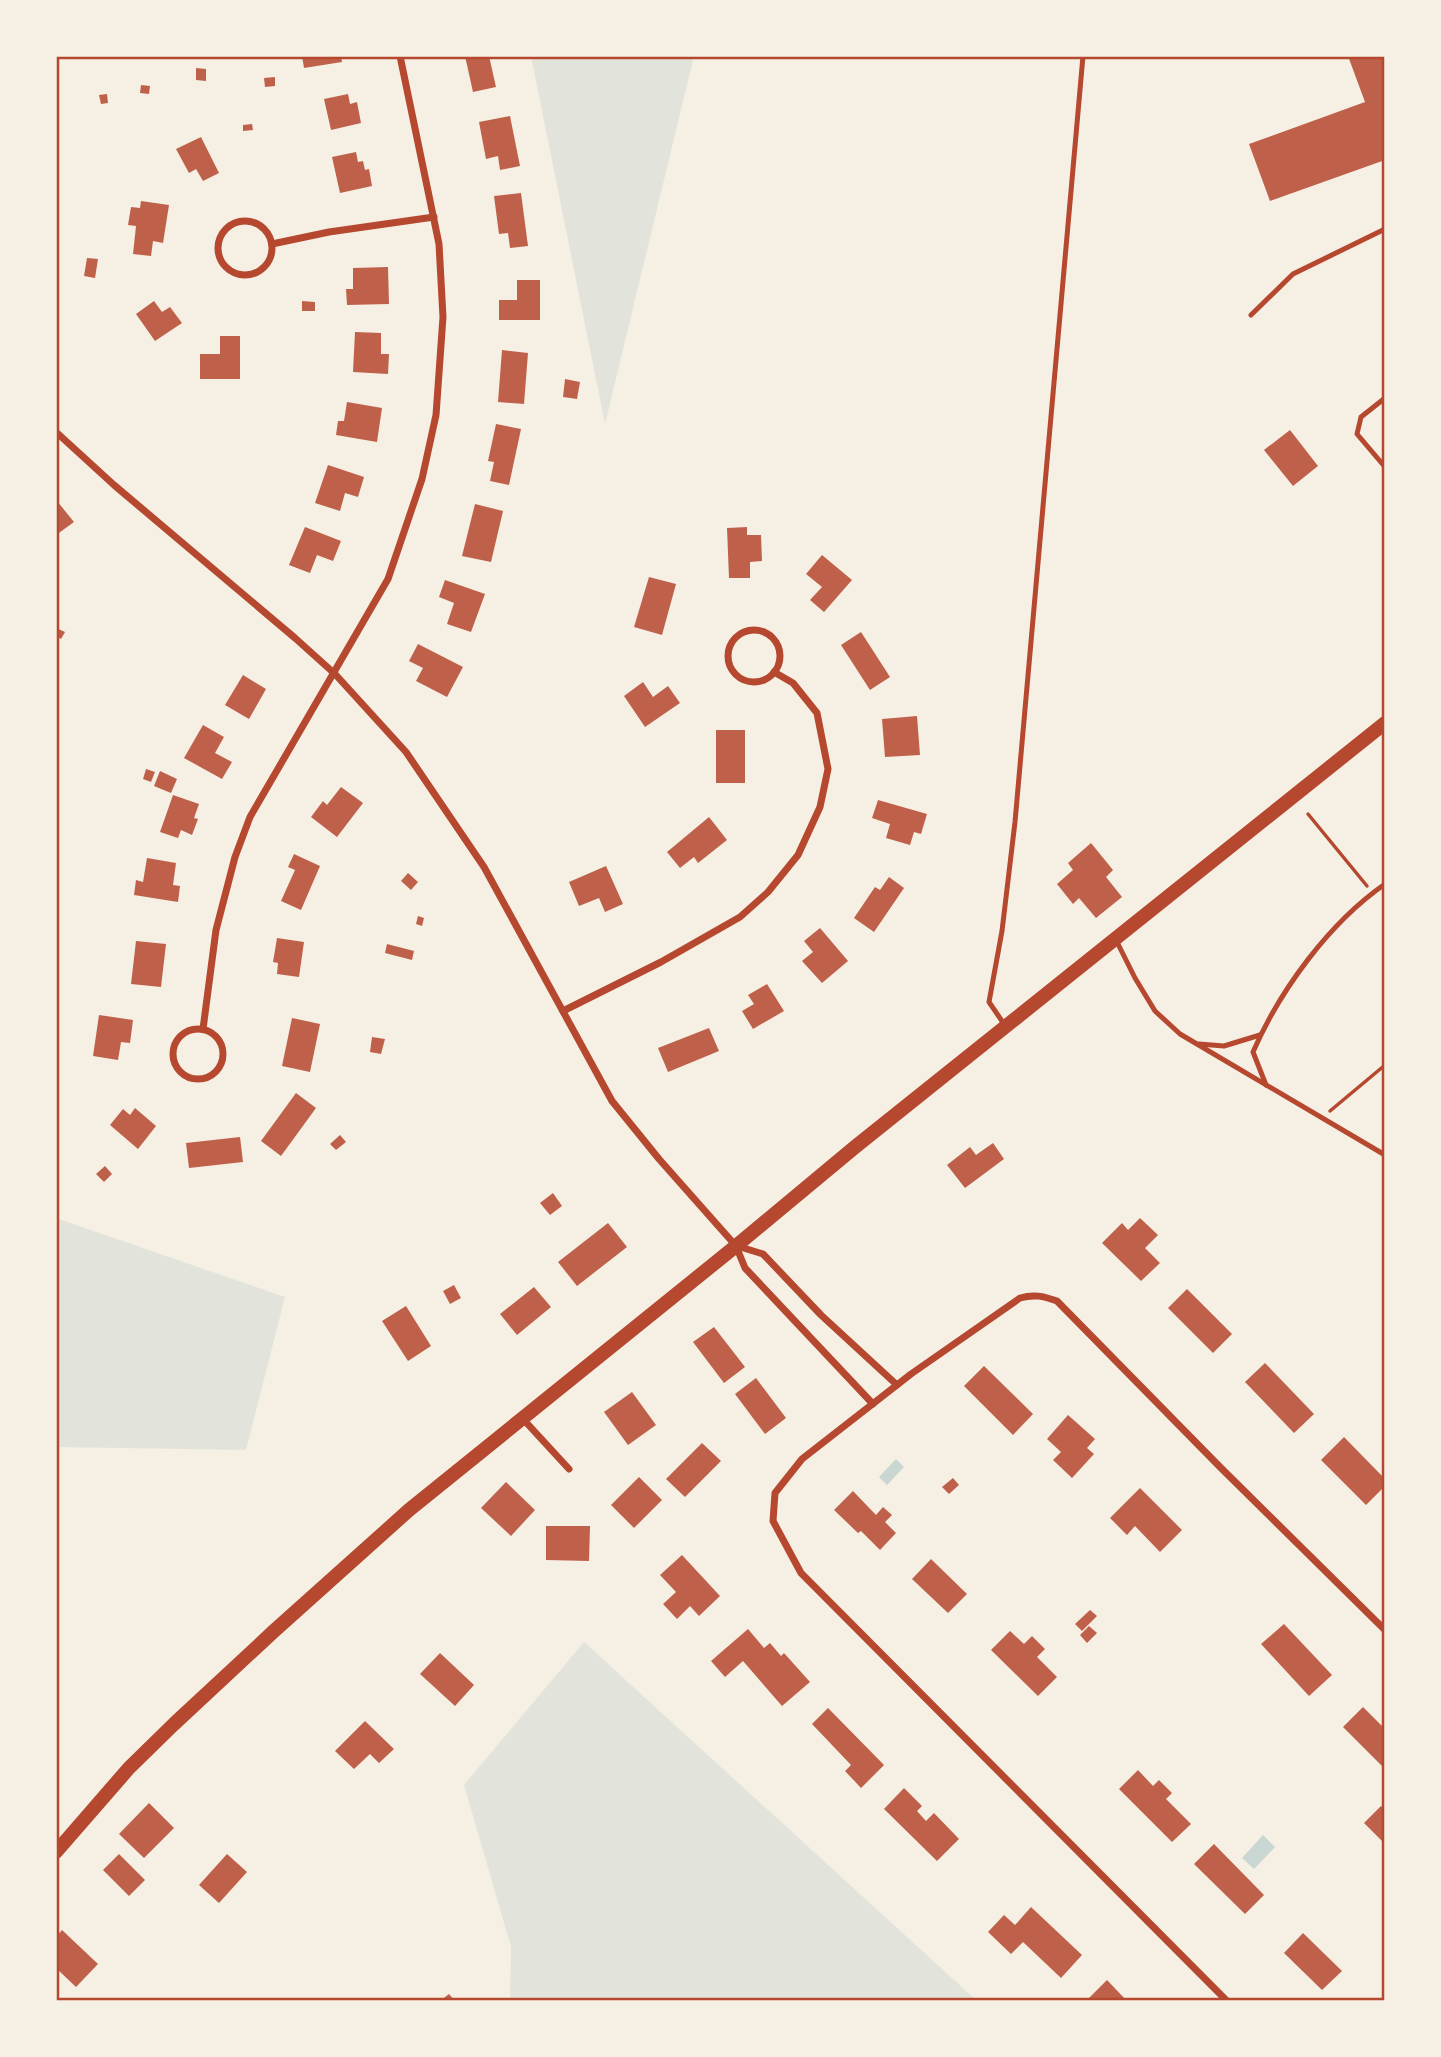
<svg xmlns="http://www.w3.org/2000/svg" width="1441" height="2057" font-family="Rubik,sans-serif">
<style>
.green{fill:#e2e4dc}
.water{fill:#c9d6d2}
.building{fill:#bf614a}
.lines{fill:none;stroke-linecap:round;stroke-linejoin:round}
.path{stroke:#b5482f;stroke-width:3.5}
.service{stroke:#b5482f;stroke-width:5}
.minor{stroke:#b5482f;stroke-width:7}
.secondary{stroke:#b5482f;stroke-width:14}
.neatline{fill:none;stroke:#b5482f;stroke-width:2.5}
</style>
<rect width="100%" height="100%" fill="#f6efe4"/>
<g class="green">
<path d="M531 56H694L605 424Z"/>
<path d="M56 1218 285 1297 246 1450 56 1447Z"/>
<path d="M584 1642 977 2001H510L511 1947 464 1785Z"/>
</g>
<g class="water">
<path d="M896 1459 904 1467 887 1485 879 1477Z"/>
<path d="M1263 1835 1275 1847 1254 1869 1242 1858Z"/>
</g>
<g class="building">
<path d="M302 56H341L342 62 304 68Z"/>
<path d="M465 56H489L496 87 473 92Z"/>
<path d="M1348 56H1385V160L1270 201 1249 144 1365 102Z"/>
<path d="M196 68 206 69V81L196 80Z"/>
<path d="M275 77V86L265 87 264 78Z"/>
<path d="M141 85 150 86 149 94 140 93Z"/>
<path d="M107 94 108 103 101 104 99 95Z"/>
<path d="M348 94 350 104 357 102 361 123 331 130 324 99Z"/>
<path d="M510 116 520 166 500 170 498 156 486 159 479 122Z"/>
<path d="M252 124 253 130 243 131V125Z"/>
<path d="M201 137 219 173 203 181 196 169 189 173 176 149Z"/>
<path d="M356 152 358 162 363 161 365 170 369 169 372 186 340 193 332 157Z"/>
<path d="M521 193 528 246 510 248 508 233 499 234 494 196Z"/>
<path d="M141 201 169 205 163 243 153 241 151 256 133 254 136 226 128 225 131 207 140 208Z"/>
<path d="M87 258 98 259 95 278 84 276Z"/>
<path d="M388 267 389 304 347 305 346 289H353V268Z"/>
<path d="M517 280H540V320H499V300H517Z"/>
<path d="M154 301 162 312 170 307 182 323 155 341 136 314Z"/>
<path d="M302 301 315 302V311H302Z"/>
<path d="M355 332 381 333V354H389L388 374 353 372Z"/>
<path d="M220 336H240V379H200V354H220Z"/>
<path d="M502 350 528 353 524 404 498 402Z"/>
<path d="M565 379 580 382 577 399 563 397Z"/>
<path d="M347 402 382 408 377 442 336 435 338 421H344Z"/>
<path d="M496 424 521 429 509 485 490 481 494 462 488 461Z"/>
<path d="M1290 430 1318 466 1293 486 1264 450Z"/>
<path d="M328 465 364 477 358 497 345 493 340 511 315 503Z"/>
<path d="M57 501 74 522 56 535V502Z"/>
<path d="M475 504 503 511 491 562 462 556Z"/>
<path d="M305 527 341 541 333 561 317 555 310 573 289 565Z"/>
<path d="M747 527V535H761L762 561 750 562V578H729L727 528Z"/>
<path d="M822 555 852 580 824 612 810 600 822 587 806 574Z"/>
<path d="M649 577 676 584 662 635 634 627Z"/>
<path d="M445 580 485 594 471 632 447 624 454 603 439 597Z"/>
<path d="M56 628 65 632 61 639 56 636Z"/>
<path d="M861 632 890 677 870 690 841 645Z"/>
<path d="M418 644 463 667 447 697 416 681 423 668 409 661Z"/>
<path d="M243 675 266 689 249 719 225 705Z"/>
<path d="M643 682 653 697 668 686 680 703 645 727 624 696Z"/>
<path d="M917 716 920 755 885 757 882 719Z"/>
<path d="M203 725 224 737 215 753 232 762 222 779 184 758Z"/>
<rect x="716" y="730" width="29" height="53"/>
<path d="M146 769 155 772 151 782 143 779Z"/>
<path d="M160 771 177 779 171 793 154 786Z"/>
<path d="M341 787 363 803 337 837 311 817 323 801 327 805Z"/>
<path d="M173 795 199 804 194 818 198 819 192 835 181 830 178 838 160 832Z"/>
<path d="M878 800 927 814 921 834 914 832 910 845 886 838 890 824 872 818Z"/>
<path d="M709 817 727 840 698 863 694 857 680 868 667 852Z"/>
<path d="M1091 843 1113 870 1106 877 1122 897 1096 918 1079 898 1073 904 1057 884 1073 870 1068 863Z"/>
<path d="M294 854 320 866 301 910 281 901 295 870 288 867Z"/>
<path d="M147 858 176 863 173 885 180 886 178 902 134 895 136 880 143 882Z"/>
<path d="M606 866 623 904 605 912 599 898 579 906 569 882Z"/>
<path d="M408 873 418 882 411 890 401 881Z"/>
<path d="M889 877 904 888 874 932 854 918 875 887 880 890Z"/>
<path d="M418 916 424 918 422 926 416 924Z"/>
<path d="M820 928 848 961 822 983 802 961 813 952 804 941Z"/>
<path d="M277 938 304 942 299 977 277 974 278 963 273 962Z"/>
<path d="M136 941 166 944 161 987 131 984Z"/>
<path d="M387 944 414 951 412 960 385 953Z"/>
<path d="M767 984 784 1011 753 1029 742 1011 754 1004 748 995Z"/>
<path d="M99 1015 133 1020 130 1043 121 1042 118 1060 93 1056Z"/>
<path d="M292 1018 320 1024 310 1072 282 1066Z"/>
<path d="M709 1028 719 1051 668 1072 658 1048Z"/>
<path d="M372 1037 385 1039 381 1054 370 1052Z"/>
<path d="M296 1093 316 1108 281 1156 261 1141Z"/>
<path d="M135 1108 156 1126 138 1149 110 1125 123 1109 130 1115Z"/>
<path d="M340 1135 346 1142 336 1150 330 1144Z"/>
<path d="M240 1137 243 1162 189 1168 186 1143Z"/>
<path d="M993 1143 1004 1159 965 1188 947 1165 970 1147 976 1155Z"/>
<path d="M105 1166 112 1174 104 1182 96 1174Z"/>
<path d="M553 1193 562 1206 550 1215 540 1203Z"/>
<path d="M1140 1218 1158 1235 1145 1248 1160 1263 1141 1281 1102 1243 1122 1223 1128 1230Z"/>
<path d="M608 1223 627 1247 577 1286 558 1262Z"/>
<path d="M454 1285 461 1298 450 1304 443 1291Z"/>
<path d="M534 1287 551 1307 517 1335 500 1314Z"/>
<path d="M1187 1289 1232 1334 1213 1353 1168 1308Z"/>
<path d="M406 1306 431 1346 408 1361 382 1321Z"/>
<path d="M714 1327 745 1367 724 1383 693 1342Z"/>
<path d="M1265 1363 1314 1414 1294 1433 1245 1382Z"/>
<path d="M984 1366 1033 1414 1013 1435 964 1386Z"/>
<path d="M756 1378 786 1418 765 1434 735 1394Z"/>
<path d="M632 1392 656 1425 628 1445 604 1412Z"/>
<path d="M1068 1415 1095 1439 1087 1448 1094 1454 1072 1478 1053 1460 1061 1452 1047 1439Z"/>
<path d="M1344 1437 1385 1479V1486L1366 1505 1321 1460Z"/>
<path d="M702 1443 721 1461 685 1497 666 1479Z"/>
<path d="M639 1477 662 1500 634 1528 611 1505Z"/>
<path d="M953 1478 959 1485 949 1494 942 1487Z"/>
<path d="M506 1482 535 1510 511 1536 481 1508Z"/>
<path d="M1140 1488 1182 1530 1160 1552 1135 1526 1127 1535 1110 1518Z"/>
<path d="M853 1491 876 1515 883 1507 892 1515 885 1522 896 1533 880 1550 861 1531 858 1533 834 1510Z"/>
<path d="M546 1526H590L589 1561 546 1560Z"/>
<path d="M682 1555 720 1596 699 1616 690 1606 677 1619 663 1604 676 1592 660 1575Z"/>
<path d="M931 1559 967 1594 948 1613 912 1579Z"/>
<path d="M1090 1610 1097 1616 1082 1631 1075 1624Z"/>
<path d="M1284 1624 1332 1675 1309 1696 1261 1644Z"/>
<path d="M1089 1626 1097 1633 1087 1643 1080 1635Z"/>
<path d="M748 1629 764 1648 770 1643 781 1656 784 1653 810 1682 782 1706 743 1661 725 1677 711 1661Z"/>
<path d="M1010 1631 1024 1644 1032 1636 1045 1649 1037 1657 1057 1677 1038 1696 991 1650Z"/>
<path d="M440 1653 474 1685 455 1706 420 1674Z"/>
<path d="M1363 1707 1385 1729V1769L1343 1727Z"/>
<path d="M828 1708 884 1765 861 1788 845 1771 851 1765 812 1724Z"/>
<path d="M365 1721 394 1749 379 1763 370 1754 354 1769 335 1751Z"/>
<path d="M1138 1770 1153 1786 1159 1780 1172 1793 1166 1799 1191 1824 1172 1842 1119 1789Z"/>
<path d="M904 1788 922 1806 917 1811 926 1821 934 1813 959 1839 937 1861 884 1809Z"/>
<path d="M149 1803 174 1828 144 1858 119 1834Z"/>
<path d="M1381 1806 1385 1810V1844L1364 1823Z"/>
<path d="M1214 1844 1264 1895 1245 1914 1194 1864Z"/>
<path d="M119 1854 145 1880 129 1896 103 1870Z"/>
<path d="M227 1854 247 1872 219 1903 199 1885Z"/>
<path d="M1031 1907 1082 1955 1061 1978 1023 1942 1011 1954 988 1932 1004 1915 1015 1925Z"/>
<path d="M62 1930 98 1964 76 1987 56 1968V1937Z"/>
<path d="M1303 1933 1342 1971 1322 1990 1284 1953Z"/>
<path d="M1107 1980 1127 2001H1086Z"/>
<path d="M449 1994 455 2001H440Z"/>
</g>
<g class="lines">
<g class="path">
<path d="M1308 814 1367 886"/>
<path d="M1330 1111 1385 1065"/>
</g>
<g class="service">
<path d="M1251 315 1293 274 1385 229"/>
<path d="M1385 398 1361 417 1357 434 1385 467"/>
<path d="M1116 940 1135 978 1155 1011 1180 1034 1385 1155"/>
<path d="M1004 1024 989 1002 1002 931 1015 822 1083 56"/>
<path d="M1199 1044 1224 1046 1260 1035"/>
<path d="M1266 1085 1253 1052C1280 990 1329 923 1385 884"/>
</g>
<g class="minor">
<circle cx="245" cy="248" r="27"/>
<path d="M272 244 329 232 434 217"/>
<path d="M56 432 114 485 295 638 335 674 406 752 484 867 612 1101 659 1159 736 1246 745 1268 873 1404"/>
<circle cx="754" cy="656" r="26"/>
<path d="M563 1011 661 962 740 917 768 892 798 855 820 807 828 769 817 713 793 683 774 672"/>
<circle cx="198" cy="1054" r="25"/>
<path d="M203 1029 216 930 235 857 250 817 388 579 422 479 436 415 443 317 439 244 400 56"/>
<path d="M737 1246 763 1254 821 1315 897 1385"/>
<path d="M523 1419 569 1469"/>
<path d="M1227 2001 801 1573 773 1521 775 1493 802 1459 911 1374 1020 1298C1034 1294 1043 1296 1057 1301L1221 1468 1385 1630"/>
</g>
<path class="secondary" d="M56 1852 129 1768 174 1724 274 1631 409 1510 736 1246 855 1147 1385 723"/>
</g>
<rect width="1441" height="2057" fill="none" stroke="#f6efe4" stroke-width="116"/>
<rect x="58" y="58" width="1325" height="1941" class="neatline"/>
</svg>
